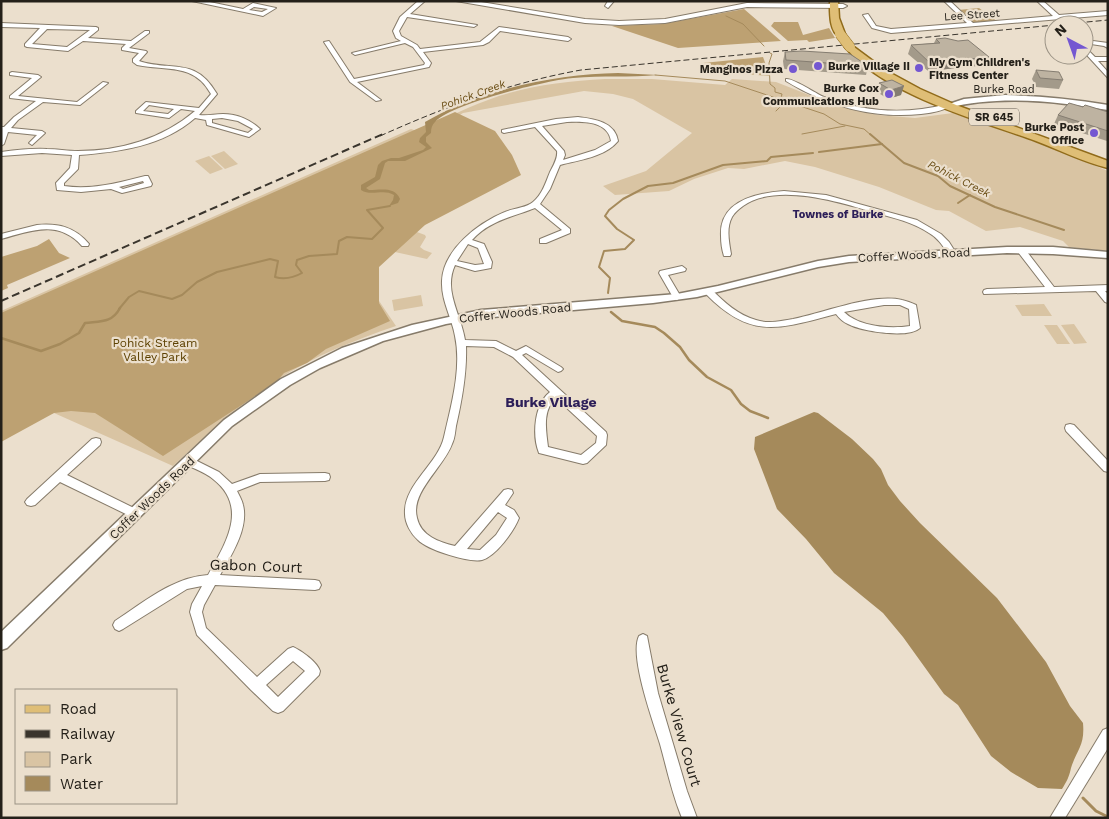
<svg xmlns="http://www.w3.org/2000/svg" width="1109" height="819" font-family="'Work Sans',sans-serif">
<style>
.green{fill:#d9c4a3}
.forest{fill:#bda172}
.water{fill:#a58a5b}
.lines{fill:none;stroke-linecap:round;stroke-linejoin:round}
.stream-far3{stroke:#a58a5b;stroke-width:1}
.stream-far2{stroke:#a58a5b;stroke-width:2}
.stream-far1{stroke:#a58a5b;stroke-width:2.5}
.stream{stroke:#a58a5b;stroke-width:3}
.minor-casing{stroke:#867b6a;stroke-width:2}
.tertiary-casing{stroke:#867b6a;stroke-width:3}
.secondary-casing{stroke:#867b6a;stroke-width:2}
.primary-casing{stroke:#906b1a;stroke-width:3}
.minor{fill:#fff;fill-rule:evenodd}
.tertiary{fill:#fff;fill-rule:evenodd}
.secondary{fill:#fff;fill-rule:evenodd}
.primary{fill:#dfbe76;fill-rule:evenodd}
.rail-far1{stroke:#3a352d;stroke-width:1;stroke-dasharray:6 3;stroke-linecap:butt}
.rail{stroke:#3a352d;stroke-width:2;stroke-dasharray:8 4;stroke-linecap:butt}
.primary-bridge-casing{stroke:#906b1a;stroke-width:11;stroke-linecap:butt}
.primary-bridge{stroke:#dfbe76;stroke-width:10}
.wall{fill:#a39a8a}
.shaded-wall{fill:#857d71}
.building{fill:#beb3a1;stroke:#857d71}
.poi-dot{fill:#7457d1;stroke:#ebdfcd;stroke-width:2}
.labels{text-anchor:middle;dominant-baseline:central;stroke-width:4.5;stroke-linejoin:round;paint-order:stroke}
.far-street-label{font-size:11px;fill:#242019;stroke:#ebdfcd}
.far-poi-label{font-size:11px;font-weight:bold;fill:#242019;stroke:#ebdfcd;text-anchor:end}
.far-water-label{font-size:11px;font-style:italic;fill:#694c13;stroke:#ebdfcd}
.shield{fill:#ebdfcd;stroke:#60594f;stroke-width:1}
.shield-label{font-size:11px;font-weight:bold;fill:#242019}
.far-neighbourhood-label{font-size:11px;font-weight:bold;fill:#2c1e58;stroke:#ebdfcd}
.street-label{font-size:12px;fill:#242019;stroke:#ebdfcd}
.park-label{font-size:12px;fill:#5d4102;stroke:#ebdfcd}
.neighbourhood-label{font-size:14px;font-weight:bold;fill:#2c1e58;stroke:#ebdfcd}
.near-street-label{font-size:15px;fill:#242019;stroke:#ebdfcd}
</style>
<rect width="100%" height="100%" fill="#ebdfcd"/>
<g class="green">
<path d="M605 79H652L725 85 732 79 776 82 832 104 878 115 915 118 953 113 1052 148 1108 171V251L1069 247 1063 241 1020 227 986 231 949 211 936 210 879 187 815 167 785 161 744 169 728 168 694 179 669 191 615 195 603 186 646 171 692 133 633 99 613 94 584 91 463 113 447 123 401 226 425 235 426 237 420 247 424 250 432 253 427 259 372 247 373 292 396 326C355 340 314 356 277 380 239 405 206 435 173 466L54 413 13 426 1 438V311L411 129 417 131C440 121 463 109 488 100 525 86 565 81 605 79Z"/>
<path d="M224 151 238 164 225 169 211 156Z"/>
<path d="M209 156 223 169 210 174 195 161Z"/>
<path d="M421 295 423 306 394 311 392 300Z"/>
<path d="M1044 304 1052 316H1022L1015 305Z"/>
<path d="M1074 324 1087 343 1074 344 1061 325Z"/>
<path d="M1044 325H1057L1070 344H1057Z"/>
</g>
<g class="forest">
<path d="M979 8 998 22 972 24 958 10Z"/>
<path d="M744 9 781 41 678 48 612 26 662 24Z"/>
<path d="M774 22H798L803 35 829 28 835 38 809 42 807 40 788 41 771 26Z"/>
<path d="M763 57 770 76 719 72 703 63Z"/>
<path d="M455 112 495 131 512 155 521 175 425 225 379 267V303L390 321 326 349 307 363 284 373 278 380 251 399 163 456 95 413 71 411 54 413 1 442V313Z"/>
<path d="M49 239 59 253 70 258 7 285 8 288 1 291V257L37 246Z"/>
</g>
<g class="water">
<path d="M618 73 658 75C630 78 602 75 573 78 548 80 450 104 435 122 432 125 431 128 431 133L426 137V142L432 148 405 161H388L385 163 380 179 366 188 369 190C380 190 395 186 400 199L398 203 389 206 393 200 394 195C383 188 372 197 361 190V185L375 177 378 165 382 161 391 158H399L423 150 426 147 419 142 420 138 426 132 425 122C480 90 555 74 618 73Z"/>
<path d="M814 412 818 413 852 439 873 459 881 469 888 485 900 501 920 523 997 598 1046 662 1070 706 1083 723C1085 746 1077 749 1071 768 1069 777 1067 781 1062 789L1038 788 1011 772 991 756 958 705 944 694 903 637 883 613 834 573 806 539 777 509 754 449 755 437Z"/>
</g>
<g class="lines">
<g class="stream-far3">
<path d="M726 16 743 24 764 46"/>
<path d="M770 53 772 54 769 63 770 84 775 88V92L782 94 781 98"/>
<path d="M655 75 725 81 824 114 840 124 864 129 872 136"/>
<path d="M776 111 782 105 789 102"/>
<path d="M802 134 845 126"/>
</g>
<g class="stream-far2">
<path d="M870 134 904 163 938 176 950 186 995 207 1064 230"/>
<path d="M819 152 882 144"/>
<path d="M958 203 970 195"/>
<path d="M608 293 610 278 599 267 604 251 625 249 634 240 617 229 605 216 609 210 623 199 648 186 673 183 723 165 767 161 771 157 813 153"/>
<path d="M119 309 129 297 139 291 172 299 182 295 197 282 217 272 270 259 278 261 275 277C285 280 293 278 302 273L296 265 297 260 309 256 337 254 339 241 347 237 372 239 383 228 367 210 390 206"/>
</g>
<g class="stream-far1">
<path d="M611 312 622 321 655 327 664 333 680 347 689 360 707 377 731 390 741 404 750 411 768 418"/>
<path d="M1 338 41 351 60 344 79 333 85 323C101 321 112 323 120 308"/>
</g>
<path class="stream" d="M1083 798 1096 811 1108 817"/>
<defs>
<g id="minor">
<path d="M192 1H205L243 9 253 3 276 8 263 16ZM254 7 268 9 262 12 249 10Z"/>
<path d="M418 1H425L410 14 477 25 474 27 407 17 399 31 401 36 417 45 420 49 480 42 499 27 568 37 571 39 568 41 500 31 489 42 483 45 423 52 431 63 429 67 357 82 381 100 376 101 350 82 324 42 329 41 354 79 424 65 425 63 413 47 405 43 355 55 352 53 401 41 396 38 393 31 400 17Z"/>
<path d="M608 1H614L608 8 605 6Z"/>
<path d="M944 1H950L973 23 1053 16 1037 1H1043L1059 15 1108 11V15L891 33 872 28 863 15 868 14 876 26 891 29 967 23Z"/>
<path d="M1 23 96 27 98 28V30L88 38 131 41 145 31H149V33L129 48 146 51 147 52 139 61C172 72 195 56 217 94L199 115C208 116 214 114 223 114 237 114 251 120 260 129L249 137 207 125 206 120 195 118C163 146 120 152 79 155L78 169 64 183V186C92 190 118 183 145 176H148L152 184 151 186 122 193 111 189 81 192 57 190 56 183 70 168 72 155 42 153 1 156V152C16 150 32 148 47 149 57 149 67 151 78 151 120 151 162 139 195 111L181 109 169 118 136 113V111L146 102 199 108 211 94C194 63 167 71 137 65L133 62V59L139 53 122 50V48L126 44 83 41 68 51 27 47 25 46V44L40 28 1 27ZM47 29 90 30 67 47 32 44ZM149 105 174 109 168 114 143 111ZM222 118 238 121 253 129 248 133 212 123V119ZM143 181 144 183 123 189 119 187Z"/>
<path d="M1093 41 1108 43V48L1104 46 1091 44V42Z"/>
<path d="M1084 46 1095 57H1108V61H1098L1108 72V78L1084 52Z"/>
<path d="M12 72 38 75 41 77 18 96 77 102 103 82 108 83 80 105 43 102 18 120 11 128 42 131 45 133 44 134 32 145 29 143 37 135 8 132 4 144 1 146V127H4L14 117 36 101 10 98V96L32 78 10 75V73Z"/>
<path d="M786 79C793 78 815 93 824 97 864 112 906 115 947 104L950 106C943 111 931 113 921 114 874 119 826 106 786 81Z"/>
<path d="M578 117C595 119 615 122 618 141 605 157 579 160 560 165L550 189 540 204 570 229V233L546 243H540V239L562 230 535 208C512 217 489 221 472 240L484 244 492 262 491 268 475 271 455 265C443 291 461 314 465 340L496 341 516 351 526 346 561 367 563 369 561 371 558 372 526 353 522 355 606 432 607 435 606 445 587 463 583 464 539 453C532 436 534 404 550 392L513 357 494 347 466 346C467 372 462 400 456 426 455 432 455 438 452 444 444 467 410 492 417 518 421 536 439 542 455 546L504 490 508 489 512 490 513 493 505 505 514 510 519 518C514 531 496 556 482 560 469 563 428 550 418 540 411 534 405 523 405 514 403 485 438 464 444 437 451 406 462 369 455 336 452 318 441 301 442 281 443 250 478 223 505 212 514 208 526 208 533 202 542 195 546 182 550 172 553 166 558 158 557 151L535 127 504 133 502 132V130L556 119ZM567 122C583 121 608 121 611 141L595 150 563 160 565 155 564 151 542 126ZM468 244 478 248 484 264 475 265 457 261ZM556 398 597 436 596 443 581 455 548 447C546 430 542 410 556 398ZM498 512 507 518 496 535 480 550 467 549Z"/>
<path d="M784 191 826 195 917 220 941 234 949 242 956 253 955 255H949C943 246 938 238 929 233 913 222 894 218 876 213 840 202 776 182 743 206 739 209 735 212 732 217 726 228 729 242 731 254L730 256H724C722 250 721 243 721 236 719 201 756 193 784 191Z"/>
<path d="M37 225C58 223 75 227 89 244L88 246H82C58 219 31 231 1 239V234Z"/>
<path d="M1018 248H1024L1054 287 1108 285V291H1105L1108 294V303L1105 302 1096 291 984 294 983 292 984 290 987 289 1045 287 1018 252Z"/>
<path d="M682 266 686 269 685 271 668 275 681 297 677 300 674 299 659 273 660 271Z"/>
<path d="M709 289 712 290C724 302 738 315 756 320 768 324 781 321 793 319 824 313 872 293 902 300 907 301 912 303 916 305L920 328C908 339 861 331 848 324 843 322 839 318 836 314 779 329 751 340 706 294L705 292 706 290ZM884 305H900L909 309 910 326C890 329 859 327 844 312Z"/>
<path d="M1070 424 1074 425 1108 461V472L1104 471 1066 431 1065 428 1066 425Z"/>
<path d="M96 438 100 439 101 442 100 445 67 475 140 511 142 514 140 517 136 519 132 517 60 482 35 505 31 506 27 505 25 502 27 499 92 439Z"/>
<path d="M189 457 219 472 232 484 260 474 325 473 329 474 330 477 329 480 325 481 260 482 237 491C239 495 242 500 243 505 249 528 231 556 220 575L315 580 319 581 321 585 319 589 315 590 215 585 204 605 202 612 206 628 257 677 288 649 293 647C302 651 317 662 320 671L319 675 283 711 278 713 273 711 251 690 197 635 190 612 192 604 202 586 187 589 123 629 119 631 115 629 113 625 115 621C143 603 173 577 208 575 226 543 249 507 213 479 205 472 194 469 185 464L184 461 185 458ZM293 661 305 671 278 697 266 685Z"/>
<path d="M643 634 647 636 658 693 687 791 697 818H682C672 794 667 769 660 744 653 721 629 656 639 636Z"/>
<path d="M1108 728V748L1065 818H1050L1103 730Z"/>
</g>
<g id="tertiary">
<path d="M1005 95C1040 96 1074 99 1108 105V110C1054 101 1000 95 947 108L943 106 964 99Z"/>
<path d="M1007 247H1053L1108 252V258L1053 254 1007 253 849 262 818 267 697 297 653 303 481 318 446 324 383 341 320 368 290 385 232 426 7 648 1 650V632L224 420 281 379 342 348 412 325 481 310 677 294 718 286 818 261 849 256Z"/>
</g>
<path id="secondary" d="M456 1H475L585 19 619 21 665 19 747 3 843 4 847 6 843 8 747 7 665 23 619 25 585 23Z"/>
<g id="primary">
<path d="M830 1H838L839 18 845 34 843 36 840 37C829 32 830 12 830 1Z"/>
<path d="M850 44 885 70 920 89 956 105 1108 161V168C1083 162 1060 150 1036 141 978 120 885 95 845 47Z"/>
</g>
</defs>
<use href="#minor" class="minor-casing"/>
<use href="#tertiary" class="tertiary-casing"/>
<use href="#secondary" class="secondary-casing"/>
<use href="#primary" class="primary-casing"/>
<use href="#minor" class="minor"/>
<use href="#tertiary" class="tertiary"/>
<use href="#secondary" class="secondary"/>
<use href="#primary" class="primary"/>
<path class="rail-far1" d="M380 136C447 106 509 83 581 70L1108 20"/>
<path class="rail" d="M1 301 383 134"/>
<defs>
<path id="primary-bridge" d="M840 34 850 47"/>
</defs>
<use href="#primary-bridge" class="primary-bridge-casing"/>
<use href="#primary-bridge" class="primary-bridge"/>
</g>
<g class="wall">
<path d="M936 39 986 65 928 71 908 54 911 45 934 43Z"/>
<path d="M785 52 868 66 866 75 784 69 783 61Z"/>
<path d="M1036 70 1063 80 1059 89 1036 87 1032 79Z"/>
<path d="M879 83 901 95 888 99 877 92Z"/>
<path d="M1058 115H1108V140L1107 141 1054 124Z"/>
</g>
<g class="shaded-wall">
<path d="M989 57 986 65 928 71 930 63Z"/>
<path d="M904 86 901 95 888 99 891 90Z"/>
</g>
<g class="building">
<path d="M945 38 958 41 968 40 989 57 930 63 911 45 940 43 936 39Z"/>
<path d="M802 51 850 54 868 66 786 60 785 52Z"/>
<path d="M1036 70 1059 72 1063 80 1040 78Z"/>
<path d="M892 80 904 86 891 90 879 83Z"/>
<path d="M1069 103 1083 107 1085 105 1108 112 1107 114 1108 115V131L1058 115Z"/>
</g>
<g class="poi-dot">
<circle cx="818" cy="66" r="5"/>
<circle cx="919" cy="68" r="5"/>
<circle cx="793" cy="69" r="5"/>
<circle cx="889" cy="94" r="5"/>
<circle cx="1094" cy="133" r="5"/>
</g>
<g class="labels">
<g class="far-street-label">
<text transform="translate(972 15) rotate(-4)">Lee Street</text>
<text x="1004" y="89">Burke Road</text>
</g>
<g class="far-poi-label">
<text x="929" y="62" text-anchor="start">My Gym Children's<tspan x="929" dy="13">Fitness Center</tspan></text>
<text x="828" y="66" text-anchor="start">Burke Village II</text>
<text x="783" y="69">Manginos Pizza</text>
<text x="879" y="88">Burke Cox<tspan x="879" dy="13">Communications Hub</tspan></text>
<text x="1084" y="127">Burke Post<tspan x="1084" dy="13">Office</tspan></text>
</g>
<g class="far-water-label">
<text transform="translate(473 95) rotate(-20)">Pohick Creek</text>
<text transform="translate(959 179) rotate(27)">Pohick Creek</text>
</g>
<rect class="shield" x="969" y="108.5" width="50" height="17" rx="4"/>
<g class="shield-label">
<text x="994" y="117">SR 645</text>
</g>
<g class="far-neighbourhood-label">
<text x="838" y="214">Townes of Burke</text>
</g>
<g class="street-label">
<text transform="translate(914 255) rotate(-3)">Coffer Woods Road</text>
<text transform="translate(515 313) rotate(-6)">Coffer Woods Road</text>
<text transform="translate(152 498) rotate(-44)">Coffer Woods Road</text>
</g>
<g class="park-label">
<text x="155" y="343">Pohick Stream<tspan x="155" dy="14">Valley Park</tspan></text>
</g>
<g class="neighbourhood-label">
<text x="551" y="402">Burke Village</text>
</g>
<g class="near-street-label">
<text transform="translate(256 566) rotate(2)">Gabon Court</text>
<text transform="translate(679 725) rotate(74)">Burke View Court</text>
</g>
</g>
<rect width="1109" height="819" fill="none" stroke="#242019" stroke-width="5"/>
<rect x="15" y="689" width="162" height="115" fill="#ebdfcd" stroke="#9b9385"/>
<rect x="25" y="705" width="25" height="8" fill="#dfbe76" stroke="#9b9385"/>
<text x="60" y="714" font-size="15" fill="#242019">Road</text>
<rect x="25" y="730" width="25" height="8" fill="#3a352d" stroke="#9b9385"/>
<text x="60" y="739" font-size="15" fill="#242019">Railway</text>
<rect x="25" y="752" width="25" height="15" fill="#d9c4a3" stroke="#9b9385"/>
<text x="60" y="764" font-size="15" fill="#242019">Park</text>
<rect x="25" y="776" width="25" height="15" fill="#a58a5b" stroke="#9b9385"/>
<text x="60" y="789" font-size="15" fill="#242019">Water</text>
<g transform="translate(1069 40) rotate(319)"><circle r="24" fill="#ebdfcd" stroke="#9b9385"/>
<path d="M0-4L9 19L0 12L-9 19Z" fill="#7457d1"/>
<text y="-8" font-size="14" font-weight="bold" text-anchor="middle" fill="#242019">N</text>
</g>
</svg>
